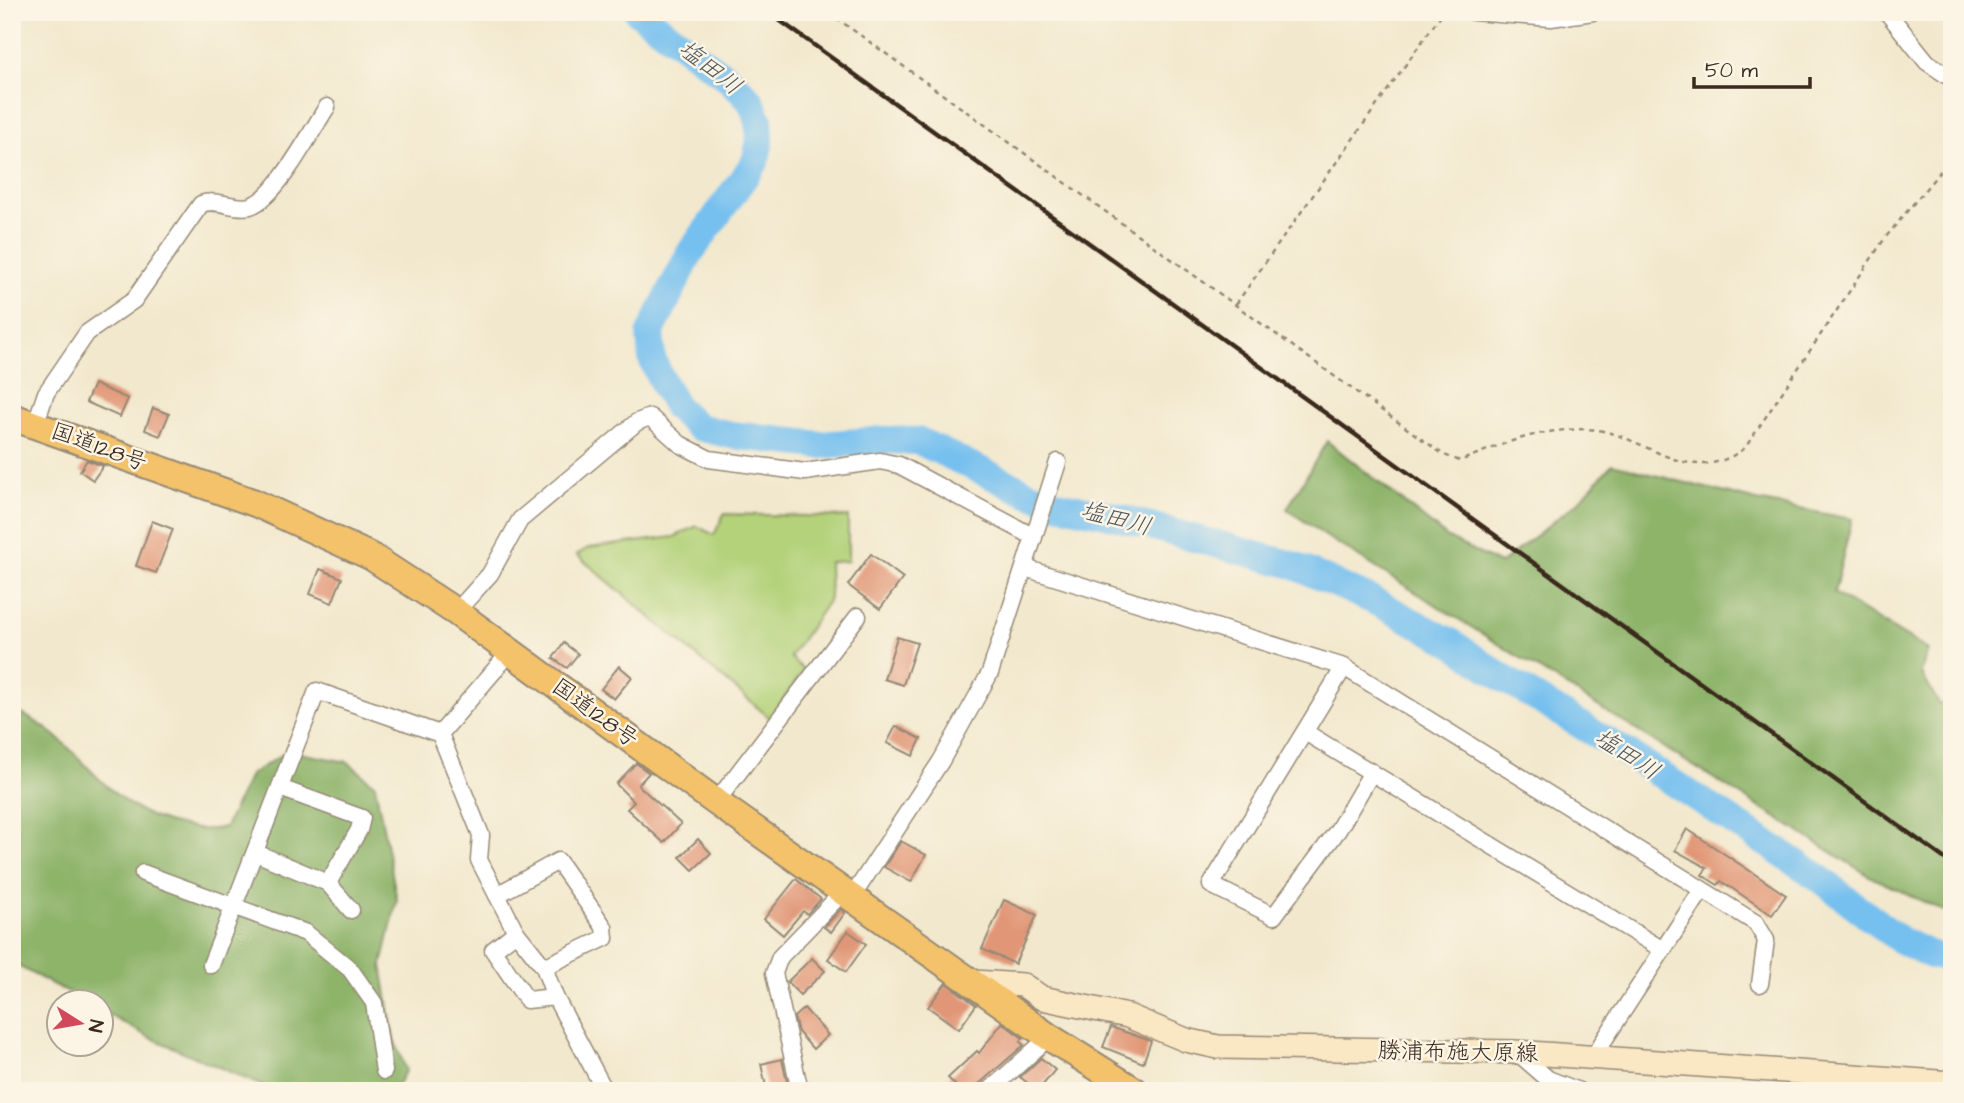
<svg xmlns="http://www.w3.org/2000/svg" width="1964" height="1103" font-family="'Architects Daughter','Klee One',sans-serif">
<style>
.green{fill:#b3d27a;stroke:#777e4c;stroke-width:2}
.forest{fill:#8eb46a;stroke:#646f44;stroke-width:2}
.lines{fill:none;stroke-linecap:round;stroke-linejoin:round}
.river{stroke:#76c0ef;stroke-width:28}
.building{fill:#e19777}
.minor-casing{stroke:#968976;stroke-width:19}
.secondary-casing{stroke:#968976;stroke-width:26}
.trunk-casing{stroke:#968976;stroke-width:30}
.path{stroke:#968976;stroke-width:2.5;stroke-dasharray:5 5;stroke-linecap:butt}
.minor{stroke:#fff;stroke-width:16}
.secondary{stroke:#fae7c3;stroke-width:23}
.trunk{stroke:#f3c26a;stroke-width:26}
.rail{stroke:#3b2a1e;stroke-width:4.5}
.labels{text-anchor:middle;dominant-baseline:central;stroke-width:5;stroke-linejoin:round;paint-order:stroke}
.street-label{font-size:23px;fill:#3b2a1e;stroke:#fcf5e5}
.water-label{font-size:24px;font-style:italic;fill:#4d575d;stroke:#fcf5e5}
</style>
<rect width="100%" height="100%" fill="#fcf5e5"/>
<filter id="ink" filterUnits="userSpaceOnUse"><feTurbulence type="fractalNoise" baseFrequency=".0143" numOctaves="2"/><feDisplacementMap in="SourceGraphic" scale="14" xChannelSelector="R" yChannelSelector="G"/><feConvolveMatrix kernelMatrix="1 2 1 2 8 2 1 2 1" color-interpolation-filters="sRGB"/></filter>
<filter id="wash" filterUnits="userSpaceOnUse"><feTurbulence type="fractalNoise" baseFrequency=".00686" numOctaves="4" result="noise"/><feDisplacementMap in="SourceGraphic" scale="28" xChannelSelector="R" yChannelSelector="G"/><feGaussianBlur stdDeviation="1.57" result="paint"/><feColorMatrix in="noise" values="0 0 0 0 0 0 0 0 0 0 0 0 0 0 0 0 0 1.4 0 .05"/><feComposite in="paint" operator="in"/></filter>
<g filter="url(#wash)">
<rect width="100%" height="100%" fill="#f2e8cd"/>
<path class="green" d="M724 514 848 517V561L829 562 830 598 790 657 804 670 770 718 577 555 588 548 674 537 697 526 714 535Z"/>
<g class="forest">
<path d="M1327 441 1448 538 1500 564 1579 501 1612 464 1757 501 1852 519 1834 593 1928 650 1921 673 1940 705 1952 698V915L1873 878 1327 537 1287 509Z"/>
<path d="M12 710C84 737 97 810 183 826 199 829 209 831 225 827L250 775 288 751 348 762 375 785 397 900 382 965 394 1039 406 1070 395 1089 274 1091 149 1037 102 1011V1002L84 1001 12 963Z"/>
</g>
<g class="lines">
<path class="river" d="M638 12 730 80 750 100 759 121 760 141 755 162 690 253 650 333 652 359 663 383 676 407 698 427 731 435 820 445 884 440 919 441 1028 493 1057 504 1102 513 1293 565 1372 600 1451 642 1506 680 1632 756 1815 875 1900 940 1933 956 1952 957"/>
</g>
<g id="blocks">
<g class="building">
<path d="M94 384 128 399 120 417 86 402Z"/>
<path d="M153 408 169 414 160 436 145 430Z"/>
<path d="M87 460 103 466 93 480 80 471Z"/>
<path d="M152 521 173 529 156 573 136 566Z"/>
<path d="M871 554 903 578 880 609 848 585Z"/>
<path d="M320 569 342 578 332 603 310 594Z"/>
<path d="M897 637 917 643 903 685 884 679Z"/>
<path d="M564 643 578 654 567 668 553 658Z"/>
<path d="M619 666 632 677 614 699 601 689Z"/>
<path d="M896 726 921 739 913 756 887 743Z"/>
<path d="M636 763 649 773 638 785 681 824 664 843 627 809 634 802 616 784Z"/>
<path d="M1687 829 1786 895 1772 915 1721 881 1718 885 1702 875 1707 868 1675 850Z"/>
<path d="M698 839 711 853 693 870 680 857Z"/>
<path d="M901 841 926 855 911 882 884 867Z"/>
<path d="M796 879 821 899 807 914 803 911 783 935 764 919Z"/>
<path d="M1004 900 1037 915 1015 964 982 949Z"/>
<path d="M841 909 845 913 831 932 824 927Z"/>
<path d="M848 931 866 944 846 972 828 959Z"/>
<path d="M812 958 825 971 800 995 787 982Z"/>
<path d="M946 983 976 1005 959 1029 928 1007Z"/>
<path d="M804 1008 828 1035 813 1049 798 1032 794 1017Z"/>
<path d="M1002 1023 1023 1038 1020 1042 1024 1045 971 1091H961L948 1078 977 1051 979 1053Z"/>
<path d="M1111 1027 1151 1041 1143 1063 1103 1047Z"/>
<path d="M1041 1058 1055 1070 1038 1091 1020 1077Z"/>
<path d="M782 1059 789 1091H767L761 1064Z"/>
</g>
</g>
</g>
<g filter="url(#ink)">
<use href="#blocks" fill-opacity="0" stroke="#968976" stroke-width="2"/>
<g class="lines">
<defs>
<g id="minor">
<path d="M1474 12 1551 18 1593 12"/>
<path d="M1887 12 1927 62 1952 79"/>
<path d="M35 425 46 393 87 333 134 300 201 204C218 198 234 210 250 206 276 199 312 130 327 107"/>
<path d="M1025 568 1344 667 1756 923 1766 940 1760 984"/>
<path d="M456 612 490 574 520 520 637 422 650 417 680 444 709 459 805 472 880 461 899 465 1034 537"/>
<path d="M511 651 440 734 481 835 479 860 516 932 493 950 527 1000 555 997 605 1091"/>
<path d="M1344 667 1211 885 1274 916 1338 830 1372 772"/>
<path d="M1305 732 1663 950"/>
<path d="M280 788 362 818 359 830 328 883"/>
<path d="M716 802 858 616"/>
<path d="M256 853 328 883 351 910"/>
<path d="M143 873 306 933 350 969 374 1003 384 1071"/>
<path d="M497 895 558 861 604 927 605 938 544 967"/>
<path d="M852 897 941 761 990 673 1058 462"/>
<path d="M516 932 544 967 555 997"/>
<path d="M211 965 317 691 440 734"/>
<path d="M1517 1052 1548 1079 1579 1091"/>
<path d="M1593 1057 1702 890"/>
<path d="M800 1091 774 973 780 957 843 892"/>
<path d="M989 1091 1049 1037"/>
</g>
<path id="secondary" d="M974 982 1023 985 1042 998 1128 1016 1186 1040 1218 1047 1516 1052 1952 1083"/>
<path id="trunk" d="M12 417 255 503 372 557 456 612 716 802 1049 1037 1135 1091"/>
</defs>
<use href="#minor" class="minor-casing"/>
<use href="#secondary" class="secondary-casing"/>
<use href="#trunk" class="trunk-casing"/>
<g class="path">
<path d="M828 12 1444 455 1460 461C1504 443 1535 430 1584 429 1644 429 1684 493 1745 448L1885 238 1952 157"/>
<path d="M837 19 842 12"/>
<path d="M1236 304 1443 12"/>
</g>
<use href="#minor" class="minor"/>
<use href="#secondary" class="secondary"/>
<use href="#trunk" class="trunk"/>
<path class="rail" d="M768 12 1952 864"/>
</g>
</g>
<g class="labels">
<g class="street-label">
<text transform="translate(99 447) rotate(20)">国道128号</text>
<text transform="translate(595 713) rotate(36)">国道128号</text>
<text transform="translate(1458 1052) rotate(1)">勝浦布施大原線</text>
</g>
<g class="water-label">
<text transform="translate(710 68) rotate(38)">塩田川</text>
<text transform="translate(1116 519) rotate(15)">塩田川</text>
<text transform="translate(1627 755) rotate(33)">塩田川</text>
</g>
</g>
<rect width="1964" height="1103" fill="none" stroke="#fcf5e5" stroke-width="42"/>
<g transform="translate(80 1023) rotate(101)"><circle r="33" fill="#fcf5e5" stroke="#afa495" stroke-width="2"/>
<path d="M0-5L12 26L0 18L-12 26Z" fill="#d1495b"/>
<text y="-10" font-size="19" font-weight="bold" text-anchor="middle" fill="#3b2a1e">N</text>
</g>
<path d="M1694 77v10h116v-10" fill="none" stroke="#3b2a1e" stroke-width="3.5"/>
<text x="1705" y="77" font-size="21" fill="#3b2a1e" stroke="#fcf5e5" stroke-width="5" paint-order="stroke">50 m</text>
</svg>
